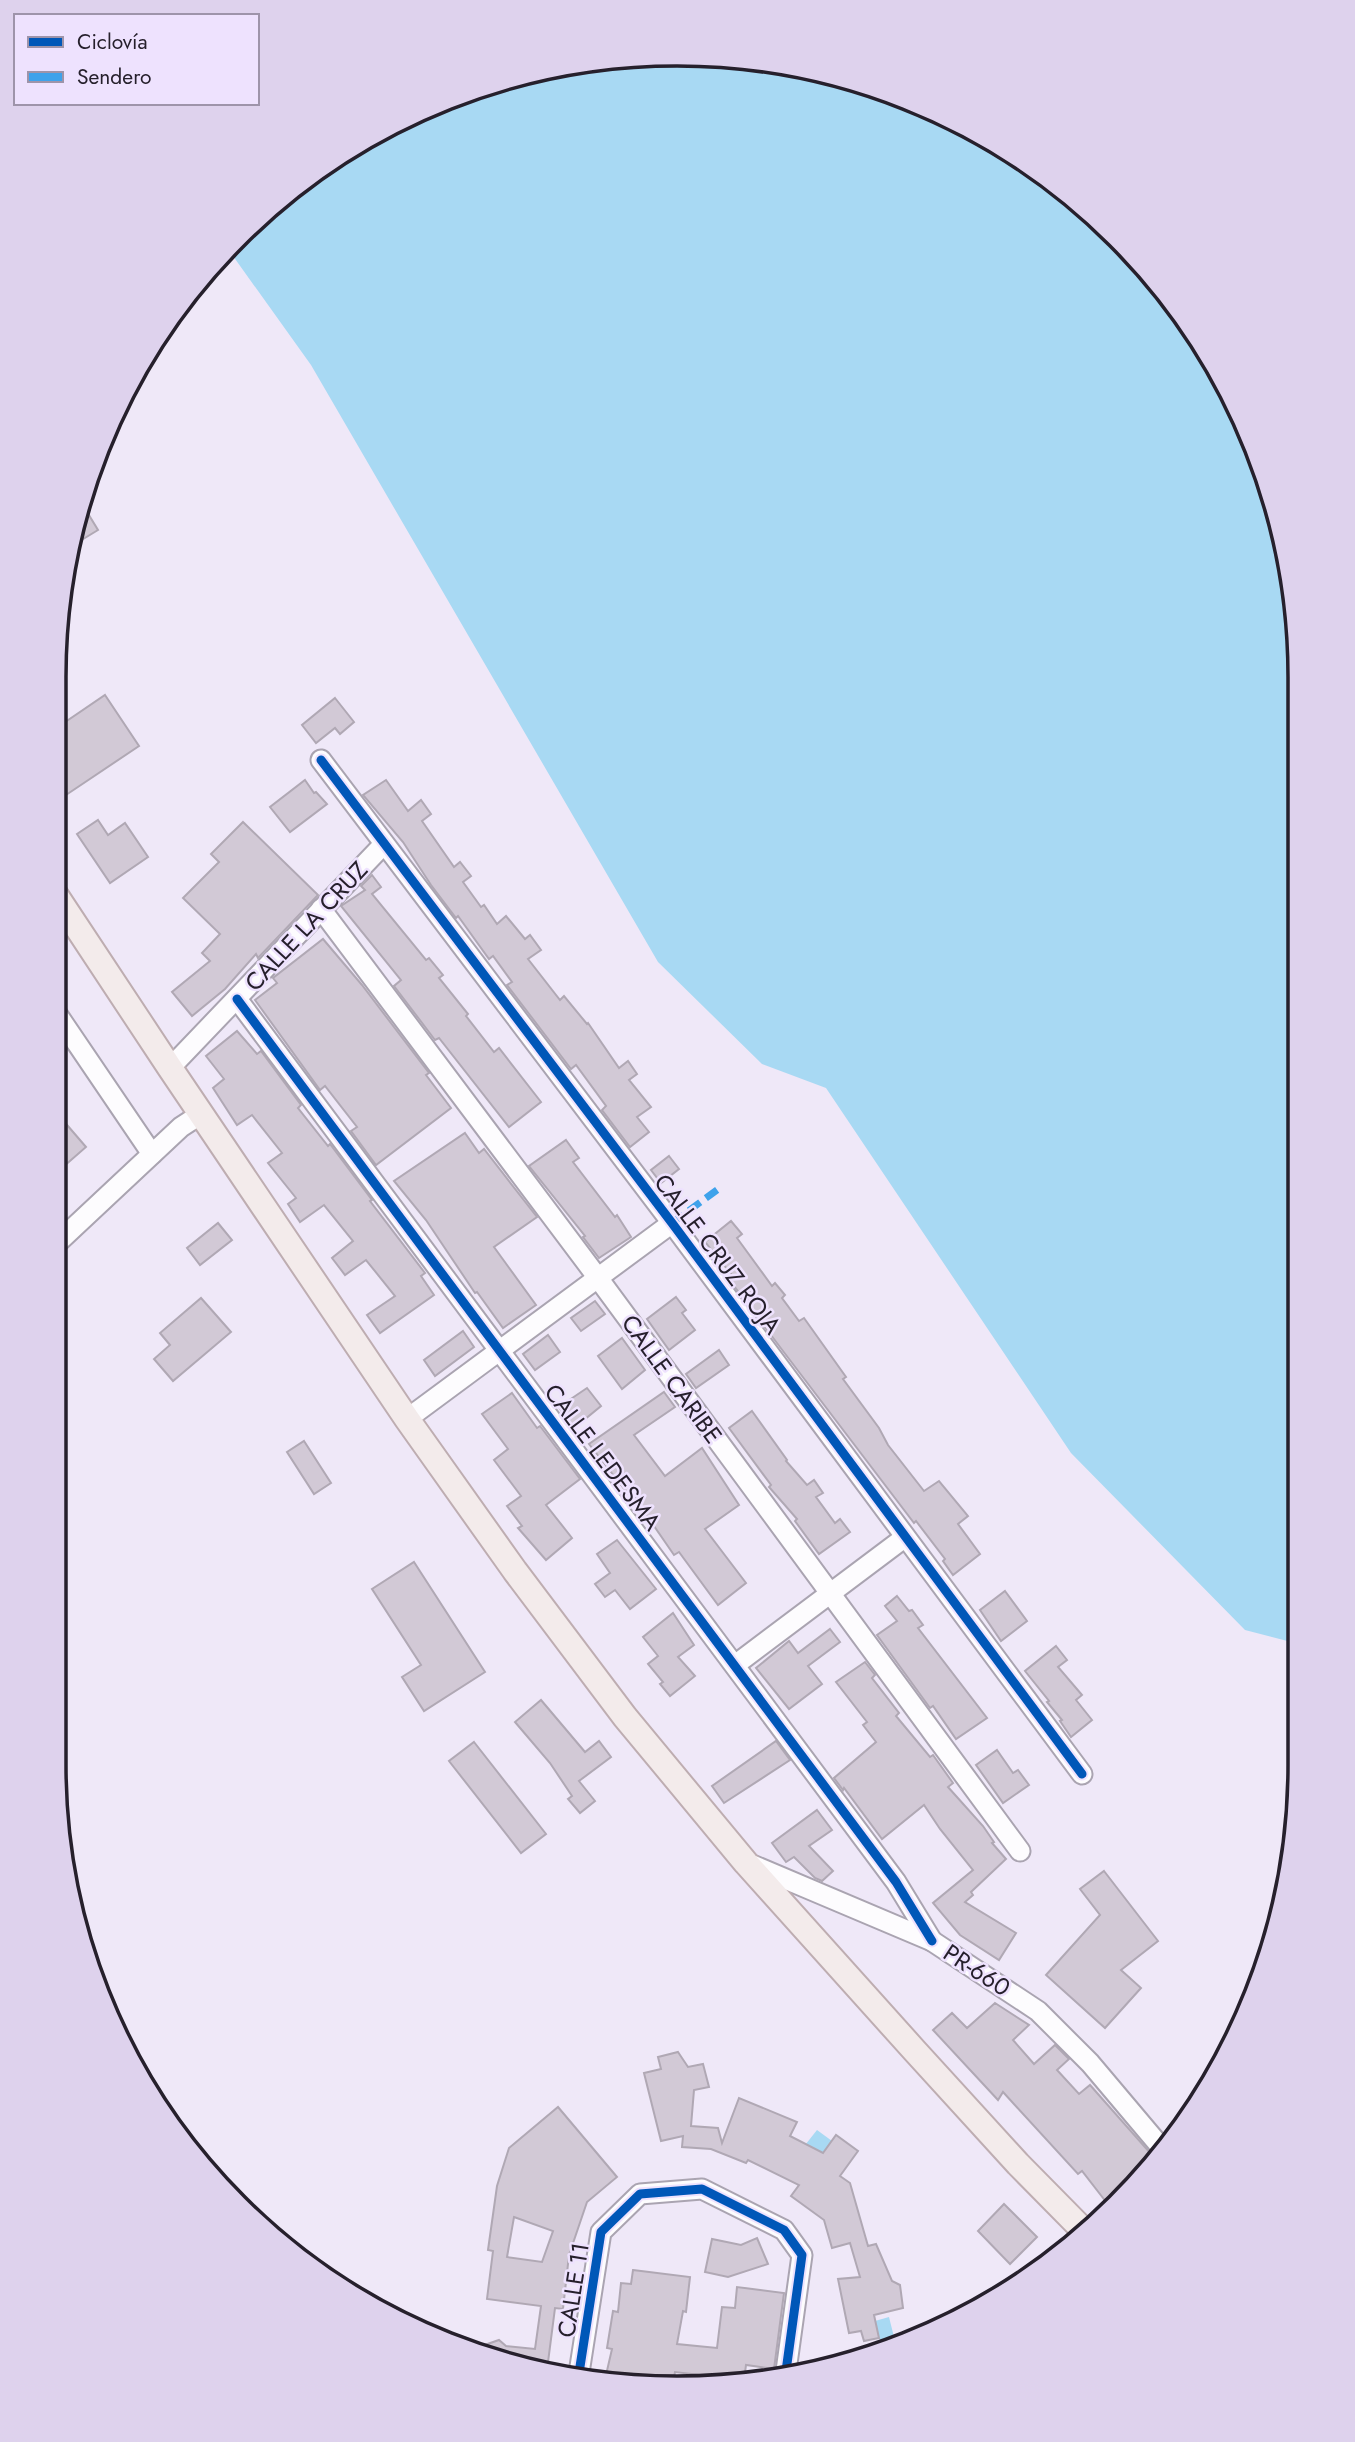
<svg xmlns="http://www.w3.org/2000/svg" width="1355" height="2442" font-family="Jost,sans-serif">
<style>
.water{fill:#a8d9f3}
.building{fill:#d2c9d6;stroke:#b0a8b4;stroke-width:2;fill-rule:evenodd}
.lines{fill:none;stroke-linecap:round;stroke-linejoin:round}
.minor-casing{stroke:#aaa4b1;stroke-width:23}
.major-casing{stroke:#beadb1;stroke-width:28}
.minor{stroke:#fdfcfe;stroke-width:19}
.major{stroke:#f3ebeb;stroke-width:24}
.quiet{stroke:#3ea2eb;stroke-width:7;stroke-dasharray:14 7;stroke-linecap:butt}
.cycleway-casing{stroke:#eee2fe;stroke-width:13}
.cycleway{stroke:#0057b8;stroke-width:9}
.labels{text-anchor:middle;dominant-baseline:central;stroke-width:5;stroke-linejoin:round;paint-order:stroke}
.street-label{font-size:24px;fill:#26202c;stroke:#eee2fe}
.rim{fill:none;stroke:#26202c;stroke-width:3.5}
</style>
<rect width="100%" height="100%" fill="#efe8f8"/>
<g class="water">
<path d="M636 56 758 60 877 87 989 138 1089 209 1196 332 1268 477 1295 597 1299 1644 1245 1630 1071 1453 826 1088 762 1064 658 962 311 365 228 249 298 183 401 119 516 76Z"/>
<path d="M817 2130 832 2141 814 2165 798 2154Z"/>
<path d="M889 2317 896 2345 882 2348 875 2321Z"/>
</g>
<g class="building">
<path d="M81 502 98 530 70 547 76 516Z"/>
<path d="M105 695 139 746 66 795 55 780V729Z"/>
<path d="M335 698 354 722 340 734 335 728 316 743 302 725Z"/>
<path d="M305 780 314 793 316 792 327 804 290 832 270 807Z"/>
<path d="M386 780 408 811 421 800 431 814 422 821 454 867 460 862 471 876 463 882 481 907 484 905 497 924 506 916 525 939 530 935 541 950 528 959 560 1000 564 996 587 1024 588 1023 619 1068 628 1061 637 1074 629 1080 651 1107 637 1117 649 1132 630 1147 602 1110 606 1106 576 1065 571 1069 507 985 512 982 493 956 489 959 458 916 456 918 431 885 403 842 363 795Z"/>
<path d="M98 820 108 835 125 823 148 857 110 883 77 834Z"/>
<path d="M243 822 318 895 258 958 256 954 225 989 192 1016 172 992 210 961 202 953 220 934 183 898 219 862 211 854Z"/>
<path d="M372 875 381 887 372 894 426 960 429 958 443 975 439 978 468 1014 466 1016 494 1052 499 1048 541 1102 509 1127 439 1038 435 1040 394 986 401 980 341 906 365 890 361 886Z"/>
<path d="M323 939 362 985 429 1073 426 1075 451 1108 376 1165 351 1131 357 1127 325 1086 320 1090 255 1000 277 983 273 978Z"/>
<path d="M237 1031 257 1054 261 1051 301 1105 298 1108 328 1146 330 1144 372 1200 370 1201 425 1273 421 1276 434 1295 380 1333 367 1315 395 1296 366 1260 345 1275 332 1258 353 1241 324 1205 300 1222 288 1204 296 1198 268 1163 282 1153 252 1115 237 1125 213 1088 224 1079 206 1056Z"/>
<path d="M55 1111 86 1147 55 1174Z"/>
<path d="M465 1133 479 1153 484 1149 537 1217 494 1247 536 1305 503 1328 477 1292 475 1293 426 1220 394 1181Z"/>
<path d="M566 1140 579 1158 573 1162 615 1217 617 1215 631 1237 599 1258 583 1237 585 1236 529 1166Z"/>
<path d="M669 1156 679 1169 661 1183 651 1170Z"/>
<path d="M731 1221 742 1234 737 1238 772 1286 775 1283 785 1295 782 1298 799 1321 804 1318 846 1377 843 1379 879 1428 888 1445 924 1491 939 1481 968 1516 958 1524 980 1554 953 1575 943 1561 945 1559 916 1521 914 1523 783 1351 728 1278 732 1275 705 1242Z"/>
<path d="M218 1223 232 1240 200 1265 187 1248Z"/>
<path d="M676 1297 686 1310 682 1313 695 1330 669 1350 647 1319Z"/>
<path d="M201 1298 231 1332 173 1381 154 1359 170 1345 160 1333Z"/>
<path d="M595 1301 605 1314 581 1331 571 1318Z"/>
<path d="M463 1331 474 1347 435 1376 424 1360Z"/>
<path d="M548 1335 560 1352 535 1370 523 1354Z"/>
<path d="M622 1338 645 1370 622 1389 598 1356Z"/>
<path d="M719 1350 729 1365 696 1388 686 1374Z"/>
<path d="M587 1388 601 1406 573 1429 559 1407Z"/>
<path d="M664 1392 675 1407 634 1435 665 1476 702 1448 739 1505 705 1529 746 1583 718 1605 679 1552 674 1555 634 1497 632 1499 589 1444Z"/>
<path d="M512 1393 537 1428 540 1426 580 1479 546 1505 572 1538 546 1560 518 1528 522 1526 507 1506 521 1496 494 1460 508 1449 482 1414Z"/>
<path d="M752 1411 787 1460 786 1461 807 1485 814 1480 823 1493 816 1497 835 1523 840 1519 850 1532 819 1554 795 1521 797 1519 769 1487 771 1485 729 1428Z"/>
<path d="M304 1441 331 1483 314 1494 287 1452Z"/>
<path d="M617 1540 656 1589 630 1609 615 1590 605 1597 595 1584 610 1573 597 1554Z"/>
<path d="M414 1562 485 1672 424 1711 402 1677 421 1665 372 1589Z"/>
<path d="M1005 1591 1027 1621 1001 1641 980 1610Z"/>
<path d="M897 1596 909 1611 912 1610 923 1625 918 1628 987 1718 956 1739 933 1706 930 1708 877 1635 897 1621 885 1606Z"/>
<path d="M673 1613 694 1645 678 1657 695 1676 670 1696 660 1684 663 1682 648 1664 658 1656 643 1637Z"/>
<path d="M830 1629 840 1642 808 1666 822 1684 789 1709 756 1668 789 1641 798 1653Z"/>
<path d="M1056 1646 1067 1660 1058 1667 1082 1695 1076 1700 1092 1720 1071 1737 1060 1721 1062 1720 1047 1702 1049 1701 1025 1671Z"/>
<path d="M865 1662 875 1675 872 1678 899 1713 896 1716 930 1757 933 1755 953 1783 948 1787 983 1826 994 1842 992 1843 1006 1859 971 1892 973 1895 965 1902 1016 1933 999 1960 960 1935 933 1903 973 1870 940 1829 924 1805 882 1839 844 1788 843 1790 834 1778 876 1742 863 1725 867 1722 836 1682Z"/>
<path d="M541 1700 585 1752 599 1741 611 1757 579 1781 595 1801 580 1813 568 1799 572 1796 550 1763 515 1722Z"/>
<path d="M776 1741 790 1760 724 1803 712 1786Z"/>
<path d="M474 1742 546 1834 521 1853 449 1761Z"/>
<path d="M997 1750 1013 1773 1018 1770 1029 1785 1003 1803 976 1765Z"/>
<path d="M817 1810 832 1830 809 1846 833 1871 822 1881 815 1878 794 1857 786 1862 772 1843Z"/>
<path d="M1104 1871 1158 1941 1121 1970 1141 1988 1105 2028 1046 1975 1100 1915 1080 1889Z"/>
<path d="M995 2003 1029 2025 1013 2040 1034 2064 1055 2045 1069 2059 1057 2070 1079 2094 1090 2085 1152 2155 1110 2207 1082 2171 1078 2174 1003 2092 998 2100 933 2030 952 2013 967 2028Z"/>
<path d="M678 2052 688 2067 703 2064 709 2087 694 2090 691 2126 718 2128 722 2143 739 2098 797 2122 790 2136 823 2153 836 2135 858 2151 840 2176 850 2183 868 2246 876 2244 892 2281 900 2285 903 2308 874 2315 879 2338 864 2341 861 2331 849 2333 838 2279 860 2277 850 2243 832 2248 824 2220 791 2196 799 2185 748 2160 746 2163 711 2149 682 2147 683 2136 661 2141 644 2073 661 2069 658 2057Z"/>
<path d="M558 2107 617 2177 587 2202 569 2255 563 2309 555 2308 547 2370 517 2367 476 2348 499 2340 506 2346 535 2349 541 2306 487 2299 493 2251 488 2250 497 2186 509 2148ZM514 2217 553 2231 542 2262 507 2257Z"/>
<path d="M1004 2204 1037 2237 1010 2264 978 2231Z"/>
<path d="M757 2238 768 2264 728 2277 705 2272 712 2239 741 2245Z"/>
<path d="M633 2270 690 2277 686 2312 683 2311 677 2344 717 2348 722 2307 735 2308 737 2287 784 2293 774 2369 746 2365 744 2380 675 2372 673 2382 606 2375 612 2349 607 2348 613 2311 618 2312 621 2283 631 2284Z"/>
</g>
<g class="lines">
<defs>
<g id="minor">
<path d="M321 760 672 1223 1082 1774"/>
<path d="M321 909 598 1278 1020 1851"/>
<path d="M237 999 896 1882 932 1941"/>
<path d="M55 1011 152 1154"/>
<path d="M170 1068 384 844"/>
<path d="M55 1245 181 1127 201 1114"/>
<path d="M407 1419 672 1223"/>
<path d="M735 1665 904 1538"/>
<path d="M750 1864 932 1941 1038 2011 1090 2063 1160 2146"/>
<path d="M579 2373 601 2232 640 2194 702 2189 784 2230 802 2255 786 2371"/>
</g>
<path id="major" d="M55 894 170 1068 407 1419 515 1571 625 1717 746 1863 914 2050 1018 2164 1087 2234"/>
</defs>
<use href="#minor" class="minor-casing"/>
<use href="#major" class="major-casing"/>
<use href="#minor" class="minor"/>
<use href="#major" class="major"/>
<path class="quiet" d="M672 1223 721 1187"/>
<defs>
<g id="cycleway">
<path d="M321 760 672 1223 1082 1774"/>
<path d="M237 999 896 1882 932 1941"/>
<path d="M579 2373 601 2232 640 2194 702 2189 784 2230 802 2255 786 2371"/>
</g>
</defs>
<use href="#cycleway" class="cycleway-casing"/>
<use href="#cycleway" class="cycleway"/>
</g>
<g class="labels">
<g class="street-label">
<text transform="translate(306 926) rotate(-47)">CALLE LA CRUZ</text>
<text transform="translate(718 1254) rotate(53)">CALLE CRUZ ROJA</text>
<text transform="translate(672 1379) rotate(54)">CALLE CARIBE</text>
<text transform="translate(603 1457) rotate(53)">CALLE LEDESMA</text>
<text transform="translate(977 1970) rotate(33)">PR-660</text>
<text transform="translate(573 2290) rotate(-81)">CALLE 11</text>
</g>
</g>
<path d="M0 0H1355V2442H0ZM677 66H677A611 611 0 0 1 1288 677V1765A611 611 0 0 1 677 2376H677A611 611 0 0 1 66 1765V677A611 611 0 0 1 677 66Z" fill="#ded2ed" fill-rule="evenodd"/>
<path class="rim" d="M677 66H677A611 611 0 0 1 1288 677V1765A611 611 0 0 1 677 2376H677A611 611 0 0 1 66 1765V677A611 611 0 0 1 677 66Z"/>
<rect x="14" y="14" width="245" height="91" fill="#eee2fe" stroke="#9e94aa" stroke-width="2"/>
<rect x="28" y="37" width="35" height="10" fill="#0057b8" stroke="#9e94aa" stroke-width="2"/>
<text x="77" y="49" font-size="21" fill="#26202c">Ciclovía</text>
<rect x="28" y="72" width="35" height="10" fill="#3ea2eb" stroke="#9e94aa" stroke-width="2"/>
<text x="77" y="84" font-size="21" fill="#26202c">Sendero</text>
</svg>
